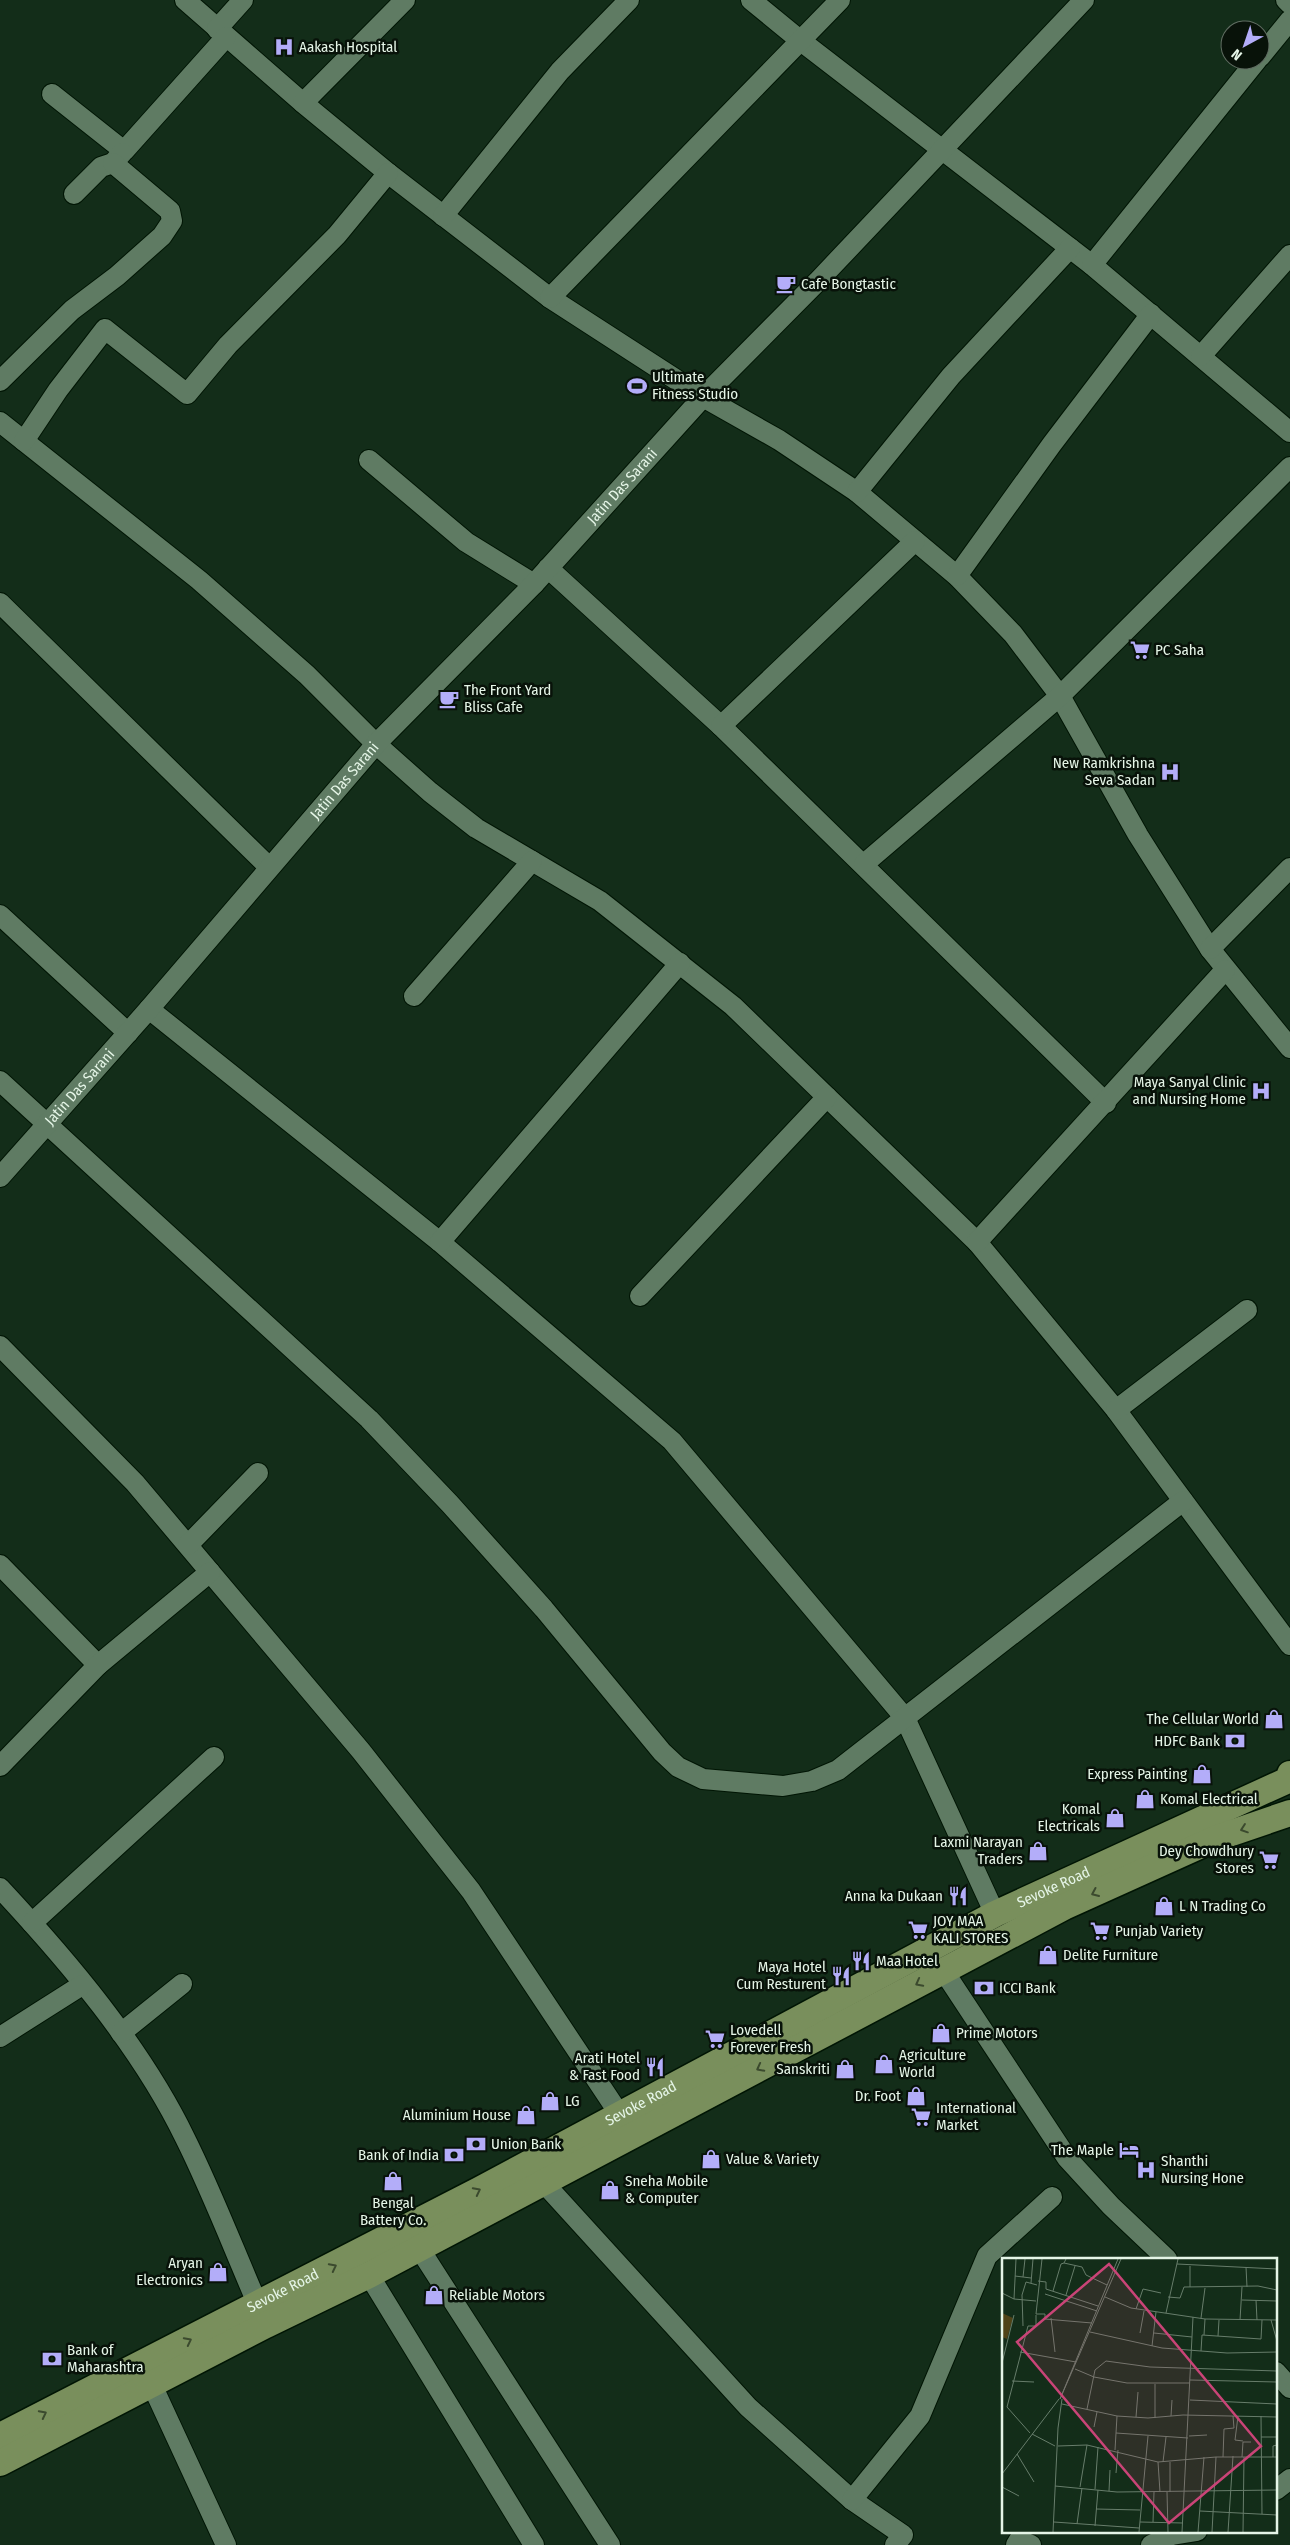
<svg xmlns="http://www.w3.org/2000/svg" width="1290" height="2545" font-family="'Fira Sans Condensed',sans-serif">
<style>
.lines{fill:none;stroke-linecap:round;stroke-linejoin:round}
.minor-casing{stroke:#001504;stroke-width:22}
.major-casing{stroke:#001504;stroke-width:29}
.minor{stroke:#5f7b63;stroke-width:20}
.major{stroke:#798f5c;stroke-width:26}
.oneway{stroke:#3b4a2e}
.labels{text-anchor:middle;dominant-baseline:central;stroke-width:5;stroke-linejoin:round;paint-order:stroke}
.poi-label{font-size:15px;fill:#e5f5e7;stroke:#081209;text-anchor:start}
.street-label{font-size:15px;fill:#e5f5e7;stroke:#081209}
.inset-road{fill:none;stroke:#677d6b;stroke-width:1}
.view{fill:#c94477;fill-opacity:0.15;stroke:#c94477;stroke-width:2.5}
.inset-edge{fill:none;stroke:#e5f5e7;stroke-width:2.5}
</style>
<rect width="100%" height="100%" fill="#132d19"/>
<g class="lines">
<defs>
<g id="minor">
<path d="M185 0 303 103 388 173 550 298 703 397 779 440 857 492 957 576 1013 634 1060 696 1138 835 1210 949 1290 1048"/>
<path d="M751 0 801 41 1092 265 1290 432"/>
<path d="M1286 0 1290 4"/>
<path d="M217 29 243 0"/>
<path d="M1260 57 1290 20"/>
<path d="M52 94 124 151 226 37"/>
<path d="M303 103 405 0"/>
<path d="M74 194 101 167 113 163 122 153"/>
<path d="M443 216 560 71 629 0"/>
<path d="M1092 265 1257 60"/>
<path d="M550 298 840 0"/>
<path d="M1201 356 1290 255"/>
<path d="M0 381 72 310 117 276 162 236 172 221 170 211 113 163"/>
<path d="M0 422 199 580 307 675 376 744 430 792 476 828 600 901 733 1006 977 1242 1116 1410 1290 1645"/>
<path d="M24 441 58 390 105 329 187 394 228 345 337 235 388 173"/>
<path d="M369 460 466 542 534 584"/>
<path d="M857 492 951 376 1070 248"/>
<path d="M548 568 721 726 1106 1103"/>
<path d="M957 576 1052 444 1151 314"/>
<path d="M0 603 269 867"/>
<path d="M721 726 915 541"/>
<path d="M864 864 1060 696 1290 467"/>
<path d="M0 915 128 1033"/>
<path d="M1210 949 1290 868"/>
<path d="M414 996 532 861"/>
<path d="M149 1009 440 1242 672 1441 905 1718 995 1914"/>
<path d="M0 1081 369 1419 450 1504 544 1609 662 1752 678 1767 703 1779 783 1786 812 1781 838 1770 1183 1501"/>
<path id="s1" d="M0 1177 149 1009 376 744 534 584 703 397 818 281 1084 0"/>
<path d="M440 1242 680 963"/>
<path d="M977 1242 1225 970"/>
<path d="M640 1296 827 1097"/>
<path d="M0 1346 135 1483 361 1751 471 1891 620 2115"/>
<path d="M1116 1410 1247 1310"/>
<path d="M188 1545 258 1473"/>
<path d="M0 1565 98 1665"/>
<path d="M0 1766 98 1665 210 1572"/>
<path d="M0 1888C68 1961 141 2047 185 2138 212 2192 234 2250 258 2305"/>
<path d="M32 1923 214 1757"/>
<path d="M943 1970 1067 2158 1111 2206 1167 2259"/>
<path d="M121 2033 182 1984"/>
<path d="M0 2037 82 1985"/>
<path d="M543 2182 748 2407 852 2500 903 2535 895 2545"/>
<path d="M419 2248 610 2545"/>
<path d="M369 2275 534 2545"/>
<path d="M1276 2372 1290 2388"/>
<path d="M152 2385 226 2545"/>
<path d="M1276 2490 1290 2479"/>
<path d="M852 2500 920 2416 987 2256 1052 2197"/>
<path d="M1016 2545 1019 2540 1031 2545"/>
<path d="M1151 2545 1172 2535 1197 2531"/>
</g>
<g id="major">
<path id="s2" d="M0 2436 479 2190 995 1914 1288 1780 1290 1774"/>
<path d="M0 2463 266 2325 369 2275 1064 1907 1217 1838 1290 1813"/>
</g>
</defs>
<use href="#minor" class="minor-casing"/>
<use href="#major" class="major-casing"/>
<use href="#minor" class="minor"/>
<use href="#major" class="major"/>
</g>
<defs><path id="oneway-chevron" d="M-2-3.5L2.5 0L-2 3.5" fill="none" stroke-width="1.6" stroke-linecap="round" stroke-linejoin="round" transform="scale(1.25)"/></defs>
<g class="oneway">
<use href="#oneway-chevron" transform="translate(1244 1829) rotate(161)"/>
<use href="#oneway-chevron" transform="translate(1095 1893) rotate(156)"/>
<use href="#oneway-chevron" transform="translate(919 1983) rotate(152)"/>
<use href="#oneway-chevron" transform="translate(760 2068) rotate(152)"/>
<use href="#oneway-chevron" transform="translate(477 2191) rotate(-27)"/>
<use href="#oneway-chevron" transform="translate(333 2267) rotate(-27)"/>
<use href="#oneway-chevron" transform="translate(188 2341) rotate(-27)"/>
<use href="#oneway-chevron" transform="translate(43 2414) rotate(-27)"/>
</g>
<defs>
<symbol id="hospital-bare" viewBox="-9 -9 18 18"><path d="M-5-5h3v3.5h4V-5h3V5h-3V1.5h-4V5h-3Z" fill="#b3adf9" stroke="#081209" stroke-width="2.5" paint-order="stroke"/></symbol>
<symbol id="cafe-bare" viewBox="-9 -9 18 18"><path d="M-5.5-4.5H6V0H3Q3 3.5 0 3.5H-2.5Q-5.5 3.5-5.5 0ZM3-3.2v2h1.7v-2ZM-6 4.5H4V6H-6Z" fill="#b3adf9" stroke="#081209" stroke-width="2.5" paint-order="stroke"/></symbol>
<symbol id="stadium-bare" viewBox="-9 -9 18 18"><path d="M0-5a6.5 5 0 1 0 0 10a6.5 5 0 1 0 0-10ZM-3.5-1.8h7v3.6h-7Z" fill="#b3adf9" stroke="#081209" stroke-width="2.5" paint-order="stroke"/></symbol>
<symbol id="supermarket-bare" viewBox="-9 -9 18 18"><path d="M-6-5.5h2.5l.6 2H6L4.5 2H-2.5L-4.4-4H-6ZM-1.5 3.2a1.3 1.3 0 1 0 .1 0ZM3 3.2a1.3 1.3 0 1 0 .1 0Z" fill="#b3adf9" stroke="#081209" stroke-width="2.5" paint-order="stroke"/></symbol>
<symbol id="shop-bare" viewBox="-9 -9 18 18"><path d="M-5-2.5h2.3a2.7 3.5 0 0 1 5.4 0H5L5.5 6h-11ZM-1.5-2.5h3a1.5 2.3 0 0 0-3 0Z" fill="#b3adf9" stroke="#081209" stroke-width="2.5" paint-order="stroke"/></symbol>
<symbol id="bank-bare" viewBox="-9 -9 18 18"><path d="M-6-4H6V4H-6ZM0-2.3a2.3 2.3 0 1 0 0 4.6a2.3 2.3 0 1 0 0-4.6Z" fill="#b3adf9" stroke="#081209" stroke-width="2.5" paint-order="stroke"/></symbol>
<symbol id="restaurant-bare" viewBox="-9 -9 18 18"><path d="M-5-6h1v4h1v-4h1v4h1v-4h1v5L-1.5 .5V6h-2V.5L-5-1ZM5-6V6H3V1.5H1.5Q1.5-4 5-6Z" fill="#b3adf9" stroke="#081209" stroke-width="2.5" paint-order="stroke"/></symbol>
<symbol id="hotel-bare" viewBox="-9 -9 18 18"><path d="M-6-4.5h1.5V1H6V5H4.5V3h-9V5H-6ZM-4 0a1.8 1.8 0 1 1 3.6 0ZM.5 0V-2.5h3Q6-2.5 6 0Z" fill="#b3adf9" stroke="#081209" stroke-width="2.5" paint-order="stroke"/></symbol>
</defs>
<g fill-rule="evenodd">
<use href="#hospital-bare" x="270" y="33" width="28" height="28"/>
<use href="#cafe-bare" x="772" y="270" width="28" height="28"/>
<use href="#stadium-bare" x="623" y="372" width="28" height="28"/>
<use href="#supermarket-bare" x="1126" y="636" width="28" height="28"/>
<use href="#cafe-bare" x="435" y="685" width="28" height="28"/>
<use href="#hospital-bare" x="1156" y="758" width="28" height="28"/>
<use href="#hospital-bare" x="1247" y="1077" width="28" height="28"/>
<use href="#shop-bare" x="1260" y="1705" width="28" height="28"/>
<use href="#bank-bare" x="1221" y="1727" width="28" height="28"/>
<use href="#shop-bare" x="1188" y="1760" width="28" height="28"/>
<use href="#shop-bare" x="1131" y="1785" width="28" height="28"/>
<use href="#shop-bare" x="1101" y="1804" width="28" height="28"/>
<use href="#shop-bare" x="1024" y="1837" width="28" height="28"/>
<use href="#supermarket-bare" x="1255" y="1846" width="28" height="28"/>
<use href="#restaurant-bare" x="944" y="1882" width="28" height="28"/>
<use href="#shop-bare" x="1150" y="1892" width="28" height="28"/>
<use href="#supermarket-bare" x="904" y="1916" width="28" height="28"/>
<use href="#supermarket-bare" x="1086" y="1917" width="28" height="28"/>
<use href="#shop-bare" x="1034" y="1941" width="28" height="28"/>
<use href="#restaurant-bare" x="847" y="1947" width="28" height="28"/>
<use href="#restaurant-bare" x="827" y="1962" width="28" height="28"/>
<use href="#bank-bare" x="970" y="1974" width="28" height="28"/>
<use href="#shop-bare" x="927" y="2019" width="28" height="28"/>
<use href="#supermarket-bare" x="701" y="2025" width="28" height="28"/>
<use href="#shop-bare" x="870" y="2050" width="28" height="28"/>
<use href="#restaurant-bare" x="641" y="2053" width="28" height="28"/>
<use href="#shop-bare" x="831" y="2055" width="28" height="28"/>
<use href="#shop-bare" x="902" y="2082" width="28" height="28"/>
<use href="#shop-bare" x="536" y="2087" width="28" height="28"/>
<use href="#shop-bare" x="512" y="2101" width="28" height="28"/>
<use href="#supermarket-bare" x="907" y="2103" width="28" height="28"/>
<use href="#bank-bare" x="462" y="2130" width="28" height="28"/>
<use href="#hotel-bare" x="1115" y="2136" width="28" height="28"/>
<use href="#bank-bare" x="440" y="2141" width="28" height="28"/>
<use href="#shop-bare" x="697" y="2145" width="28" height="28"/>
<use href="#hospital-bare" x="1132" y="2156" width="28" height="28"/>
<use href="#shop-bare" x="379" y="2167" width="28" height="28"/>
<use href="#shop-bare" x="596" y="2176" width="28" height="28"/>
<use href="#shop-bare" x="204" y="2258" width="28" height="28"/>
<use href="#shop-bare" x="420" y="2281" width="28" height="28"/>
<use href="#bank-bare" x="38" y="2345" width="28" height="28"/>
</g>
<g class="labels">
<g class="poi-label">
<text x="299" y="47">Aakash Hospital</text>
<text x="801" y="284">Cafe Bongtastic</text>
<text x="652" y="377">Ultimate<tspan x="652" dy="17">Fitness Studio</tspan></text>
<text x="1155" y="650">PC Saha</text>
<text x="464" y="690">The Front Yard<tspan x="464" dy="17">Bliss Cafe</tspan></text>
<text x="1155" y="763" text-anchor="end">New Ramkrishna<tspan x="1155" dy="17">Seva Sadan</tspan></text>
<text x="1246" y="1082" text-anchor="end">Maya Sanyal Clinic<tspan x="1246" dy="17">and Nursing Home</tspan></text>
<text x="1259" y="1719" text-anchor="end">The Cellular World</text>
<text x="1220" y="1741" text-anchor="end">HDFC Bank</text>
<text x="1187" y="1774" text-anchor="end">Express Painting</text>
<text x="1160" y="1799">Komal Electrical</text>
<text x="1100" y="1809" text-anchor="end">Komal<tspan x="1100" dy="17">Electricals</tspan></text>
<text x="1023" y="1842" text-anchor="end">Laxmi Narayan<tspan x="1023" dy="17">Traders</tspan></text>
<text x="1254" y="1851" text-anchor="end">Dey Chowdhury<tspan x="1254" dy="17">Stores</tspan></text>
<text x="943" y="1896" text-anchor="end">Anna ka Dukaan</text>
<text x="1179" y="1906">L N Trading Co</text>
<text x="933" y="1921">JOY MAA<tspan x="933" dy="17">KALI STORES</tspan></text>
<text x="1115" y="1931">Punjab Variety</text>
<text x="1063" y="1955">Delite Furniture</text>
<text x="876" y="1961">Maa Hotel</text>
<text x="826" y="1967" text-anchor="end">Maya Hotel<tspan x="826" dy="17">Cum Resturent</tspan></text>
<text x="999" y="1988">ICCI Bank</text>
<text x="730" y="2030">Lovedell<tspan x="730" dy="17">Forever Fresh</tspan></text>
<text x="956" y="2033">Prime Motors</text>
<text x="899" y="2055">Agriculture<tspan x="899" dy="17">World</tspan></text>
<text x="640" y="2058" text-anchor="end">Arati Hotel<tspan x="640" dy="17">&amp; Fast Food</tspan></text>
<text x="830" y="2069" text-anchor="end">Sanskriti</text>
<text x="901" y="2096" text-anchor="end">Dr. Foot</text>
<text x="565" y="2101">LG</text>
<text x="936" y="2108">International<tspan x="936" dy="17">Market</tspan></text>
<text x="511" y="2115" text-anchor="end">Aluminium House</text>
<text x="491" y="2144">Union Bank</text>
<text x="1114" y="2150" text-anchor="end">The Maple</text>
<text x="439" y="2155" text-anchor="end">Bank of India</text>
<text x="726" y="2159">Value &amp; Variety</text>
<text x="1161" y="2161">Shanthi<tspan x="1161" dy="17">Nursing Hone</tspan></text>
<text x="625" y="2181">Sneha Mobile<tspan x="625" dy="17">&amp; Computer</tspan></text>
<text x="393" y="2203" text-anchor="middle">Bengal<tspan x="393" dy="17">Battery Co.</tspan></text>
<text x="203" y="2263" text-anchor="end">Aryan<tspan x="203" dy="17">Electronics</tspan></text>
<text x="449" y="2295">Reliable Motors</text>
<text x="67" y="2350">Bank of<tspan x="67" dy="17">Maharashtra</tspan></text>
</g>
<g class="street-label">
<text stroke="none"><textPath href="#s1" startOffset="930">Jatin Das Sarani</textPath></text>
<text stroke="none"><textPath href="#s1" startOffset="525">Jatin Das Sarani</textPath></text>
<text stroke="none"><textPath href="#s1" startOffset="120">Jatin Das Sarani</textPath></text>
<text stroke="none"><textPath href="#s2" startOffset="1188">Sevoke Road</textPath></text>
<text stroke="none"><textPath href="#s2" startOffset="722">Sevoke Road</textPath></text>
<text stroke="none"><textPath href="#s2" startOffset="318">Sevoke Road</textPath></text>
</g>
</g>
<g transform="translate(1002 2258)">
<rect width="275" height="275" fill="#132d19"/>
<path d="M0 55 11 60 5 81 0 79Z" fill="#4f4317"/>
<path class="inset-road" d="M40 1 34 56H43V61L90 65M64 1 62 5 80 9 84 17 105 27M116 1 58 141 119 1M175 6 275 11M188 8V29M244 9 245 29M13 18 29 20M21 19 23 1M36 23 44 24V31L96 48M29 25 31 1M51 33 59 6 62 5M0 35 12 41 34 43M43 36 95 53M64 37 73 8M103 39 129 50 203 61 275 62M166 39 178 40 182 29 256 28 275 32M12 41 14 1M240 42 275 43M254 42 255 62M134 51 141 31 159 35M164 55 176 1M49 60 53 94M199 60 203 30M238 62 240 29M269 62 275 83M21 68 20 37 24 24 35 27M26 68 5 149 28 175M26 68H34V57M88 74 160 90 225 95 275 94M138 75 142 53M152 75 190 79M202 77 203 61M216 78 217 62M150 88 154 54M199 93 200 77 259 81 260 62M18 94 74 104M0 105 12 57M73 111 92 119 125 125H188M188 122 275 124M10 123 32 124M188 142 275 146M60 146 115 158 146 160 181 157 275 159M85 151 93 112 104 103 148 109 275 113M169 158 170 142M236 158 233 182 241 183M259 158 260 256M134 159 136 134M153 160V126M92 169 95 154M114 175 186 180M30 176 53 188M187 178 205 177M259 179H275M56 188 85 187 156 204 214 199H275M113 192 115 158M15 196 32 224M221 199 222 171 232 170 231 158M240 199 241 184H249M271 199V188L275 187M156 204 158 234M161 204 164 179M114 215 116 192M0 216 57 141M53 228 115 234 275 232M0 229 17 238M78 229 85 187M93 231 96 189M107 233 108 212M165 234 166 274M168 234V204M94 251 138 252M198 253 275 257M52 264 137 270M138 264 181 265M151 264 152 234M75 266 80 230M93 268 96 232M51 274 56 170 60 141M137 274 146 178M180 274 191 59M196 274 202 199M210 274 214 199M226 274 231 198M241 274 242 199"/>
<path class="view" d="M107 6 259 188 167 265 15 84Z"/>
<rect width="275" height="275" class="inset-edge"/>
</g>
<g transform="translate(1245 45) rotate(220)"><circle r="24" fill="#081209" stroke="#606d62"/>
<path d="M0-4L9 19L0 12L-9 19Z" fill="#b3adf9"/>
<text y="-8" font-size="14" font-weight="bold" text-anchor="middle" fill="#e5f5e7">N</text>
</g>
</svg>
